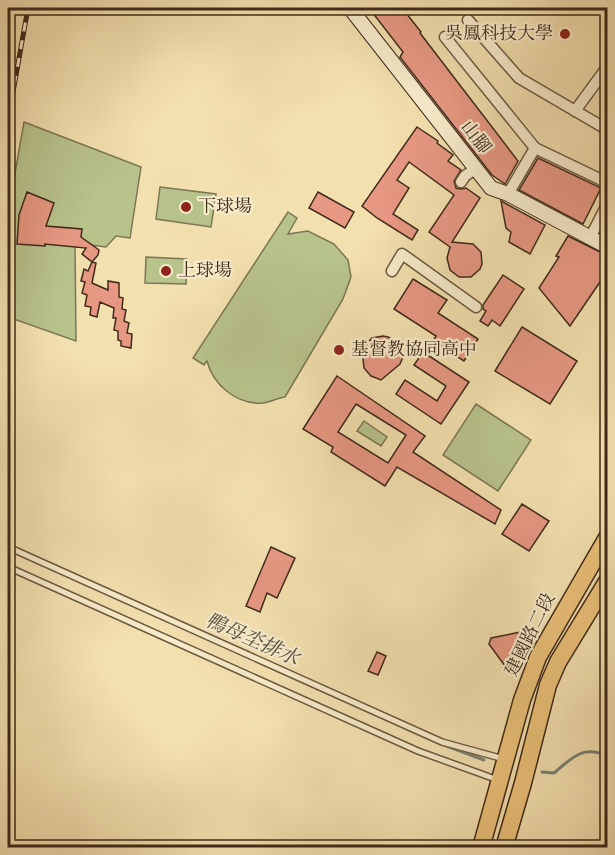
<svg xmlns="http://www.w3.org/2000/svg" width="615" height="855" font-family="'IM FELL English','Noto Serif TC',serif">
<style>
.green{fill:#b8c38c;stroke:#7c7654;stroke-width:1.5}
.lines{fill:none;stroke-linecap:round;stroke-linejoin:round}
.stream{stroke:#778275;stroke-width:3}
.building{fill:#e79883;stroke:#3f2a1b;stroke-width:1.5;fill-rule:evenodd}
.lane-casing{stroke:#6c5840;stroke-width:8}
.street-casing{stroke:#6c5840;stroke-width:13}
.secondary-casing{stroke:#3f2a1b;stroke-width:16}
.primary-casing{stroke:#3f2a1b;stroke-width:19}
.lane{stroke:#f7ebcb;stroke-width:5}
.street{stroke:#f7ebcb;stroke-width:10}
.secondary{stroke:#f7ebcb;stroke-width:14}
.primary{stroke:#eac078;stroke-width:16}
.rail-casing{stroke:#3f2a1b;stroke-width:5}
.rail{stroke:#f7ebcb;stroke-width:3;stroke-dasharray:9;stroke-linecap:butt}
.poi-dot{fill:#8f2418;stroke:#f7ebcb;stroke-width:2}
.labels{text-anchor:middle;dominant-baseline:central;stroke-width:4.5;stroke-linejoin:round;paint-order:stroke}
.poi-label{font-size:18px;fill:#3f2a1b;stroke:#f7ebcb;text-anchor:start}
.street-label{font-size:18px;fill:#3f2a1b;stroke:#f7ebcb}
.water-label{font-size:20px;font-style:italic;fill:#564e40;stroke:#f7ebcb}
</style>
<rect width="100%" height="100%" fill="#f3e0af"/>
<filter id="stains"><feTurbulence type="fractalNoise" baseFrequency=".00333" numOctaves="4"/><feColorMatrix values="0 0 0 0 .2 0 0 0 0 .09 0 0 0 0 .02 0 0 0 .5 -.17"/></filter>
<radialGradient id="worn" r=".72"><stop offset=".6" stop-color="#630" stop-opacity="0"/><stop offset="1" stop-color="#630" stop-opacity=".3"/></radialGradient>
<g class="green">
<path d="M24 122 141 167 130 238 116 236 106 247 75 243 76 341 8 317V213Z"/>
<path d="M160 187 216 194 211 227 156 219Z"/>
<path d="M288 212 297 218 288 234 308 231 334 244 348 260 351 277 343 299 285 397C278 398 270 402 263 403 237 405 213 385 207 361L204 365 193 358Z"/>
<path d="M146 257 187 259 186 284 145 283Z"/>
<path d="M476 404 531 440 498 491 443 455Z"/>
<path d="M364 421 387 437 381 446 357 431Z"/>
</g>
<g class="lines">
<g class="stream">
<path d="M444 745 484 760"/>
<path d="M542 772 554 773C573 757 582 745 608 756"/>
</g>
</g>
<g class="building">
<path d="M369 8H402L421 32 420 33 518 161 505 184 492 175 400 57 403 52Z"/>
<path d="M417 127 438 141 437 143 453 155 448 161 461 170 454 181 456 188 461 189 466 188 480 198 452 242 473 244 481 252 482 264 480 269 471 277H459L450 270 447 258 450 247 429 232 454 195 409 162 397 180 409 188 393 214 418 230 412 240 377 218 362 206Z"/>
<path d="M538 158 601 188 583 224 519 190Z"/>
<path d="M27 192 54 203 46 226 82 229 81 237 99 250 98 255 92 262 96 263 92 283 108 290V281L119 283V297L123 298 122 309 126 310 124 321 129 323 127 333 132 334 131 348 121 346V341L118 340V331L114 330 116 318H113L114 308 100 302 97 317 90 315 91 307 85 306 87 295 82 293 85 282 81 281 84 269 88 271 92 262 82 254 86 248 45 244V246L17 244 19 215Z"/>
<path d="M318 192 354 212 345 228 309 208Z"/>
<path d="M501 201 545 225 530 254 509 242 511 232 506 228Z"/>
<path d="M568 236 608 256V281L605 284 600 282 570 326 539 288 559 257 556 256Z"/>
<path d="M503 275 524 289 500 326 492 320 488 326 480 321 486 311 483 309V305Z"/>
<path d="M413 279 447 300 438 313 478 339 464 361 433 341 436 336 394 309Z"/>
<path d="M522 327 577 361 550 404 495 371Z"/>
<path d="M383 336 388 337 397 342 403 357 400 364 381 380 371 376 364 368 362 349 372 338Z"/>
<path d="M423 352 469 382 441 424 396 394 405 380 437 401 446 386 414 365Z"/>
<path d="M337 376 425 436 413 452 501 510 495 524 397 467 385 486 331 452 333 447 303 429ZM356 404 406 435 388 463 338 432Z"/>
<path d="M522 504 549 521 529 551 502 534Z"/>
<path d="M271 547 295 558 277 598 267 593 260 612 246 606Z"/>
<path d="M521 632 523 642 514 665 505 666 489 644 491 638Z"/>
<path d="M377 652 386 656 378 675 368 671Z"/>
</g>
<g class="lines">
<defs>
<g id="lane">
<path d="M8 547 442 742 504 759"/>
<path d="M8 567 418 751 498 780"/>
</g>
<g id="street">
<path d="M468 20 519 78 608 130"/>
<path d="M445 37 535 148 608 183"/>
<path d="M575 111 608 66"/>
<path d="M461 182 465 176 476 168"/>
<path d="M508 194 535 148"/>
<path d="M590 238 608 203"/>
<path d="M392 271 402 254 476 307"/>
</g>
<path id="secondary" d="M350 8 491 188 508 194 608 247"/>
<g id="primary">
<path d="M481 848 522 700 538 657 608 536"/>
<path d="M504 848 523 783 548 685 558 662 608 580"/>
</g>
</defs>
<use href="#lane" class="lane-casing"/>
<use href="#street" class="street-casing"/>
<use href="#secondary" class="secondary-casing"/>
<use href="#primary" class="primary-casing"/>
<use href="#lane" class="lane"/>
<use href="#street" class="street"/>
<use href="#secondary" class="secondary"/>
<use href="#primary" class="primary"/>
<defs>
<path id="rail" d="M8 120 28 8"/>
</defs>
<use href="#rail" class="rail-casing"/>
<use href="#rail" class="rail"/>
</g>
<g class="poi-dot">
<circle cx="565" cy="34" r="6"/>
<circle cx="186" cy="207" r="6"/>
<circle cx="166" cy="271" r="6"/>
<circle cx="339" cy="350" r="6"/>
</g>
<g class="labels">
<g class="poi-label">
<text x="553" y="34" text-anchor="end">吳鳳科技大學</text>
<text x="198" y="207">下球場</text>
<text x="178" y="271">上球場</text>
<text x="351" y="350">基督教協同高中</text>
</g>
<g class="street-label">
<text transform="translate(475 138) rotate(52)">山腳</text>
<text transform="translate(531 635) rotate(-64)">建國路二段</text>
</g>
<g class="water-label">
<text transform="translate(252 640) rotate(24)">鴨母坔排水</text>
</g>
</g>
<rect width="615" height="855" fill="none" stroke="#f3e0af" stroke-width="30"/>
<rect x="9" y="9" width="597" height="837" fill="none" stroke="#3f2a1b" stroke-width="3"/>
<rect x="15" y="15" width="585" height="825" fill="none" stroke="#3f2a1b" stroke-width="1.5"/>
<rect width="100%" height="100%" filter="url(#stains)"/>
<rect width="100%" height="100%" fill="url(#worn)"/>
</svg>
